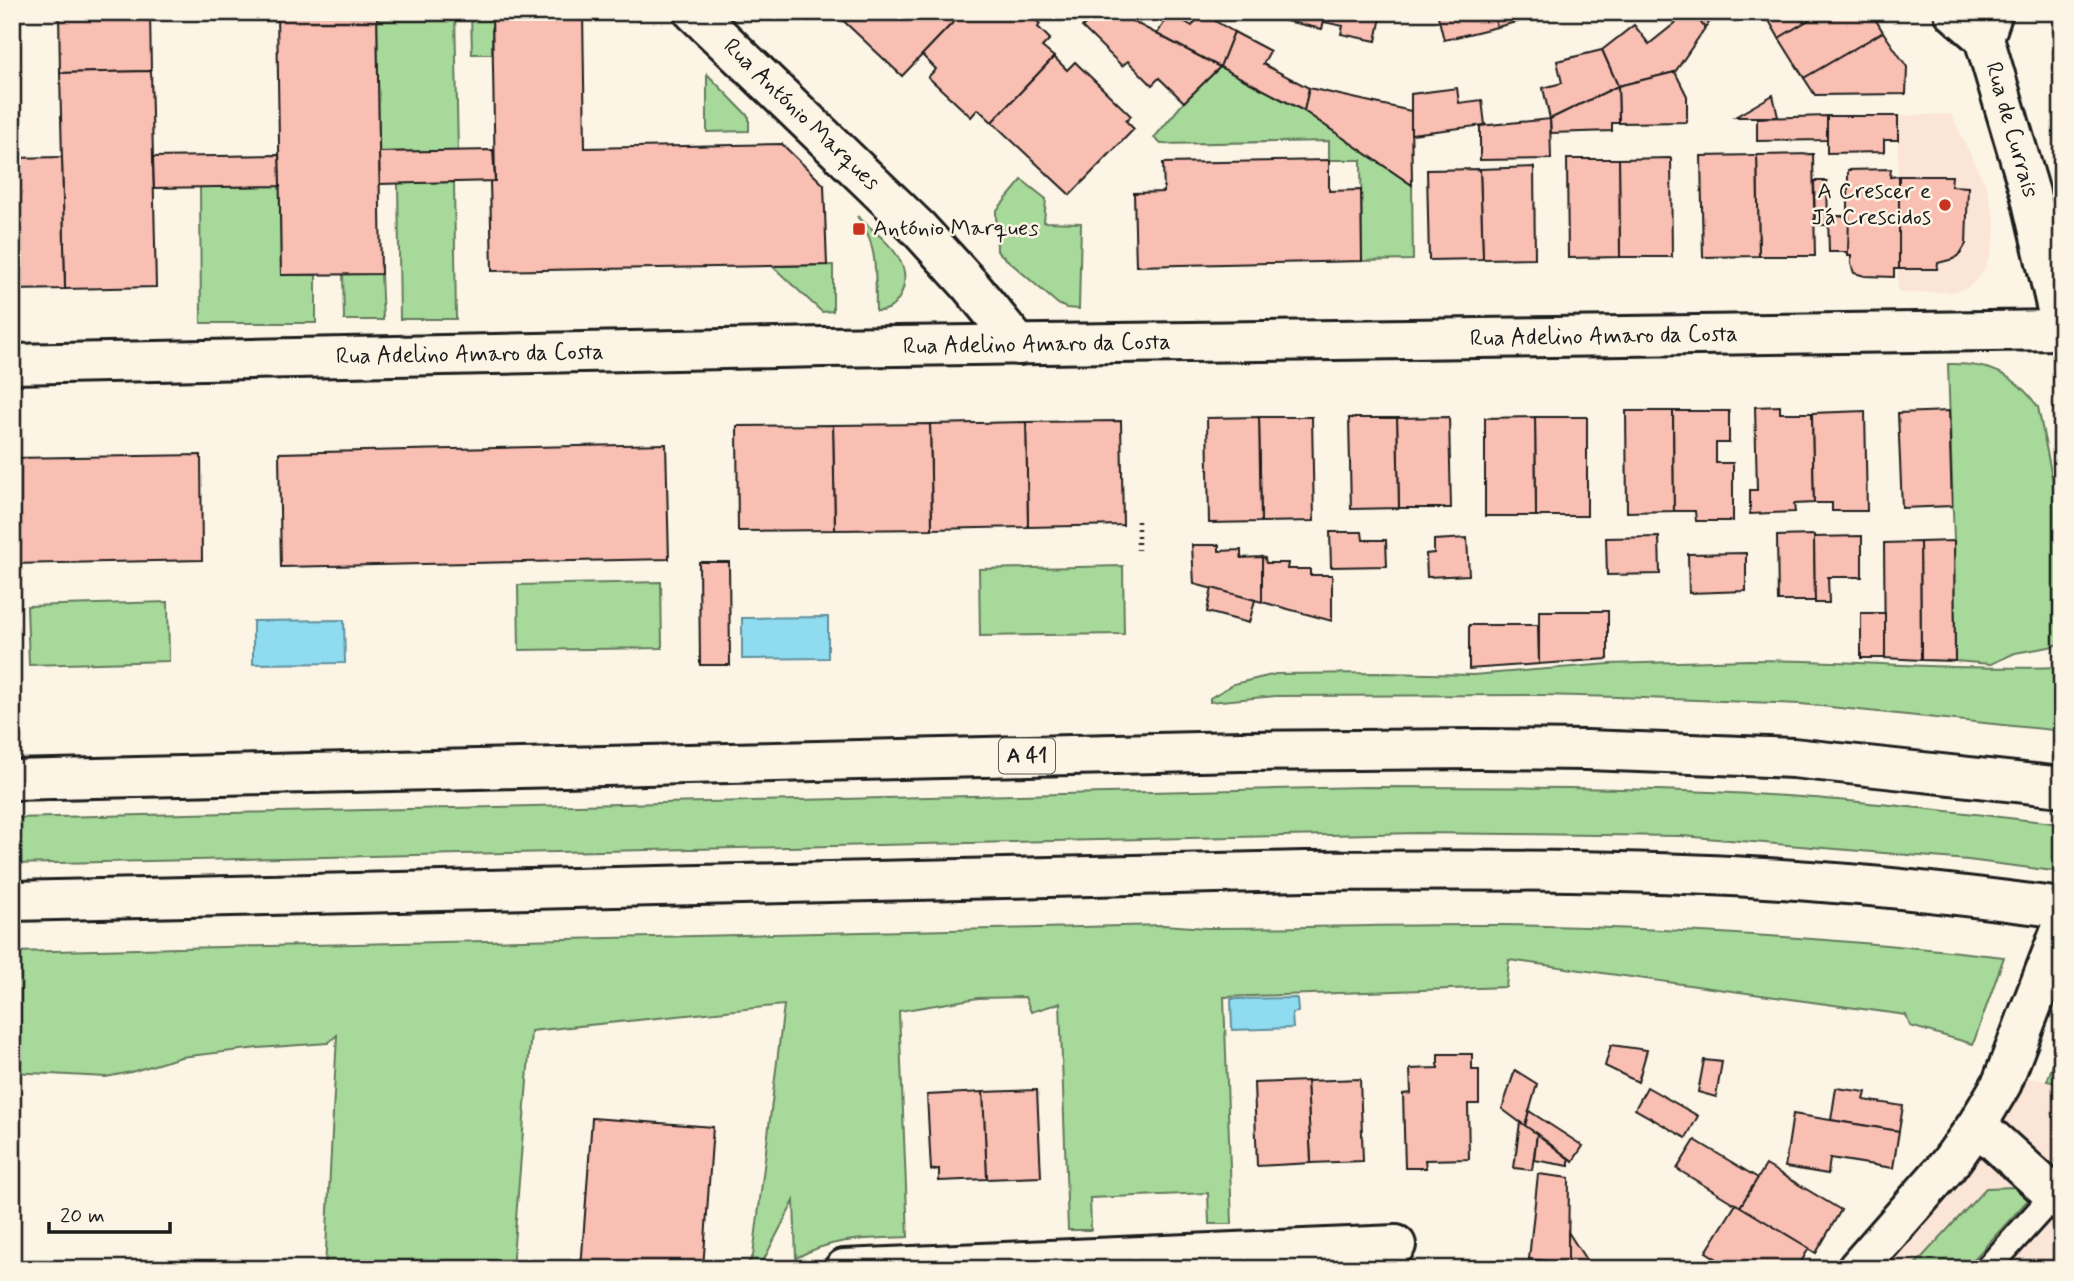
<svg xmlns="http://www.w3.org/2000/svg" width="2074" height="1281" font-family="Mynerve,sans-serif">
<style>
.built{fill:#fbe5d6}
.green{fill:#a7d99a;stroke:#627a5b;stroke-width:2}
.water{fill:#8fdbf0;stroke:#618f9b;stroke-width:2}
.building{fill:#f9bfb2;stroke:#1c1c1c;stroke-width:2}
.lines{fill:none;stroke-linecap:round;stroke-linejoin:round}
.service-casing{stroke:#1c1c1c;stroke-width:30}
.minor-casing{stroke:#1c1c1c;stroke-width:44}
.tertiary-casing{stroke:#1c1c1c;stroke-width:44}
.motorway-casing{stroke:#1c1c1c;stroke-width:44}
.path{stroke:#1c1c1c;stroke-width:4.5;stroke-dasharray:2 5;stroke-linecap:butt}
.service{stroke:#fcf5e5;stroke-width:24}
.minor{stroke:#fcf5e5;stroke-width:38}
.tertiary{stroke:#fcf5e5;stroke-width:38}
.motorway{stroke:#fcf5e5;stroke-width:38}
.poi-dot{fill:#c8321e;stroke:#fcf5e5;stroke-width:2.5}
.labels{text-anchor:middle;dominant-baseline:central;stroke-width:5;stroke-linejoin:round;paint-order:stroke}
.shield{fill:#fcf5e5;stroke:#5f5d58;stroke-width:2}
.shield-label{font-size:21px;font-weight:bold;fill:#1c1c1c}
.street-label{font-size:23px;fill:#1c1c1c;stroke:#fcf5e5}
.poi-label{font-size:23px;fill:#1c1c1c;stroke:#fcf5e5;text-anchor:end}
</style>
<rect width="100%" height="100%" fill="#fcf5e5"/>
<filter id="ink" filterUnits="userSpaceOnUse"><feTurbulence type="fractalNoise" baseFrequency=".0143" numOctaves="2"/><feDisplacementMap in="SourceGraphic" scale="14" xChannelSelector="R" yChannelSelector="G"/><feConvolveMatrix kernelMatrix="1 2 1 2 8 2 1 2 1" color-interpolation-filters="sRGB"/></filter>
<g filter="url(#ink)">
<g class="built">
<path d="M1951 114 1987 188 1995 222 1994 239 1991 253 1984 270 1976 281 1967 288 1952 292 1898 293V116Z"/>
<path d="M2011 1075 2062 1084V1269H1863Z"/>
</g>
<g class="green">
<path d="M407 12H455L458 151 379 152 377 14H407Z"/>
<path d="M471 12H492V54H472Z"/>
<path d="M1220 67 1304 111 1412 185 1413 260 1362 261 1361 160H1329V141L1161 144 1154 138 1184 102Z"/>
<path d="M707 74 749 117V131L707 132Z"/>
<path d="M1022 180 1046 199 1044 222 1081 223 1079 309 1066 308 1058 304 997 251 996 211Z"/>
<path d="M454 182 456 319H400L398 183Z"/>
<path d="M280 186 281 275H316V323H201L200 187Z"/>
<path d="M857 216C881 238 919 262 899 298 893 308 887 311 876 311 875 278 879 243 857 216Z"/>
<path d="M833 265V311L822 312 772 266Z"/>
<path d="M343 274H381L383 320H344Z"/>
<path d="M1948 364C1988 363 2014 373 2038 407L2058 507 2062 536V643L2049 647 2015 653 1991 664 1955 661 1954 541Z"/>
<path d="M1123 566 1124 634 980 636 979 569Z"/>
<path d="M661 582 662 648 519 650 518 585Z"/>
<path d="M168 602 169 661 29 665 27 606Z"/>
<path d="M1748 660C1853 660 1957 671 2062 667V731L1801 704 1618 697 1540 695 1276 696 1210 702V698L1234 684 1276 674 1383 673 1473 675 1609 664Z"/>
<path d="M1365 787C1510 787 1656 787 1801 797 1883 803 1964 813 2045 822L2062 825V872L1968 860 1682 836 1418 833 12 864V818Z"/>
<path d="M1164 925 1207 928C1305 928 1404 924 1503 925 1671 928 1837 938 2004 957L1973 1044 1910 1026 1906 1015 1509 960 1506 987 1224 997 1232 1224H1209L1208 1193 1090 1198 1091 1230H1068L1060 1003 1031 1012 1025 997 978 998 899 1011 908 1237C865 1239 834 1237 796 1258L794 1201 759 1269H744L753 1256 784 1005 531 1031 512 1269H325L337 1035 328 1043 258 1048 181 1057 131 1072 106 1077 12 1072V952Z"/>
<path d="M2062 1040V1084L2047 1081Z"/>
<path d="M2014 1187 2028 1200 1965 1269H1911L1986 1188Z"/>
</g>
<g class="water">
<path d="M828 617V658L742 659V618Z"/>
<path d="M344 620 345 663 253 664V621Z"/>
<path d="M1297 998 1298 1012 1292 1013 1293 1028 1232 1030 1231 999Z"/>
</g>
<g class="building">
<path d="M59 12H150L151 71 60 73Z"/>
<path d="M277 12H377L381 274 281 275Z"/>
<path d="M492 12H583L585 148 782 144 824 185 827 265 492 271 490 181H495Z"/>
<path d="M834 12H963L902 76Z"/>
<path d="M963 12H1028L1040 24 1038 27 1050 39 1042 47 1054 57 992 122 978 109 971 117 928 77 936 69 922 55Z"/>
<path d="M1097 12H1115L1220 67 1184 102 1159 78 1152 85 1128 61 1122 66 1082 27Z"/>
<path d="M1278 12H1326L1322 29 1277 19Z"/>
<path d="M1326 12H1382L1376 41 1341 34 1343 26 1324 22Z"/>
<path d="M1437 12H1493L1497 27 1444 40Z"/>
<path d="M1493 12H1551V13L1497 27Z"/>
<path d="M1689 12H1693L1705 28 1675 72 1618 86 1602 50 1634 25 1649 44Z"/>
<path d="M1693 12H1717L1705 28Z"/>
<path d="M1764 12H1822L1779 38Z"/>
<path d="M1822 12H1871L1883 32 1804 78 1779 38Z"/>
<path d="M1170 13 1192 26 1201 13 1234 32 1220 67 1157 34Z"/>
<path d="M1234 32 1270 51 1263 64 1309 88 1304 111 1220 67Z"/>
<path d="M1883 32 1907 67 1906 94 1815 95 1804 78Z"/>
<path d="M1602 50 1618 86 1550 119 1543 88 1562 83 1557 61Z"/>
<path d="M1054 57 1067 70 1075 62 1131 116 1126 121 1134 129 1070 195 992 122Z"/>
<path d="M151 71 156 287 65 289 60 73Z"/>
<path d="M1675 72 1687 96V122L1619 123 1618 86Z"/>
<path d="M1618 86 1619 123H1612V131L1551 133 1550 119Z"/>
<path d="M1309 88 1411 111 1412 185 1304 111Z"/>
<path d="M1457 88 1459 103 1482 100 1485 125 1411 134V94Z"/>
<path d="M1773 95 1778 117H1735Z"/>
<path d="M1827 116H1898V140H1884V152L1827 153Z"/>
<path d="M1827 116V140L1757 141V118Z"/>
<path d="M1550 119 1551 159 1480 160V126Z"/>
<path d="M493 150 495 181 380 184 379 152Z"/>
<path d="M1813 154 1815 256H1759L1757 155Z"/>
<path d="M279 155 280 186 154 188 153 157Z"/>
<path d="M1757 155 1759 256 1703 257 1701 156Z"/>
<path d="M62 157 65 289 12 290V158Z"/>
<path d="M1671 158 1672 257H1620L1619 159Z"/>
<path d="M1567 159H1619L1620 257 1568 258Z"/>
<path d="M1329 160V191L1361 190 1362 261 1136 266 1134 193 1164 192 1163 163Z"/>
<path d="M1534 167 1535 258 1483 259 1480 169Z"/>
<path d="M1480 169 1483 259 1429 260 1427 170Z"/>
<path d="M1891 169 1890 177 1899 176V269H1894V277L1865 276 1854 273 1851 264V256H1848V170Z"/>
<path d="M1899 176H1952L1951 186 1968 187 1966 244 1960 254 1953 259 1938 263 1937 269H1899Z"/>
<path d="M1814 181H1827L1828 225H1815Z"/>
<path d="M1828 216H1849L1848 252H1829Z"/>
<path d="M1780 406V413H1812L1814 503 1794 504 1795 512 1750 514V490H1757L1755 407Z"/>
<path d="M1626 411H1673L1674 511 1627 512Z"/>
<path d="M1673 411H1729V443H1716V463H1733V521H1696L1695 511H1674Z"/>
<path d="M1865 411 1867 511H1832V503H1814L1812 413Z"/>
<path d="M1949 411 1952 506 1902 508 1898 413Z"/>
<path d="M1259 417H1312L1314 521 1261 522Z"/>
<path d="M1259 417 1261 522 1209 523 1207 418Z"/>
<path d="M1449 417 1451 508H1399L1397 418Z"/>
<path d="M1535 417H1587V516H1536Z"/>
<path d="M1535 417 1536 516H1485V418Z"/>
<path d="M1349 418H1397L1399 508 1351 509Z"/>
<path d="M1121 421 1123 525 1028 527 1026 422Z"/>
<path d="M1026 422 1028 527 932 529 930 424Z"/>
<path d="M930 424 932 529 835 530 833 425Z"/>
<path d="M833 425 835 530 738 531 737 426Z"/>
<path d="M666 444 669 559 281 567 279 453Z"/>
<path d="M201 455 202 560 12 564V458Z"/>
<path d="M1330 532H1362L1363 540H1386L1387 566 1331 567Z"/>
<path d="M1814 535 1815 601H1778L1777 536Z"/>
<path d="M1862 536V577H1828L1829 603H1815L1814 537Z"/>
<path d="M1659 537 1660 574 1607 575 1606 538Z"/>
<path d="M1467 538 1469 575 1427 577 1426 554 1434 553V540Z"/>
<path d="M1954 541 1955 661 1921 660 1920 542Z"/>
<path d="M1920 542 1921 660 1885 658 1884 543Z"/>
<path d="M1192 545H1219V551L1241 550V558L1262 557V602L1194 584Z"/>
<path d="M1746 553V591L1689 593 1688 554Z"/>
<path d="M1262 557 1265 558 1266 563H1288L1287 569H1310V575H1332V621L1262 602Z"/>
<path d="M699 562H729L730 665H700Z"/>
<path d="M1212 588 1255 600 1249 623 1207 612Z"/>
<path d="M1539 611H1608V659L1539 664Z"/>
<rect x="1861" y="613" width="24" height="45"/>
<path d="M1469 625H1538L1539 664 1469 669Z"/>
<path d="M1611 1045 1647 1050 1638 1082 1605 1066Z"/>
<path d="M1438 1054H1472V1070H1479V1104H1468L1469 1159 1425 1160 1426 1168H1405L1403 1094 1411 1093 1410 1069 1438 1068Z"/>
<path d="M1704 1060 1722 1062 1716 1097 1698 1092Z"/>
<path d="M1515 1070 1537 1084 1525 1126 1502 1109Z"/>
<path d="M1360 1079 1363 1161 1311 1163 1307 1081Z"/>
<path d="M1307 1081 1311 1163 1257 1166 1254 1083Z"/>
<path d="M1647 1087 1698 1116 1686 1138 1635 1109Z"/>
<path d="M1836 1088 1866 1092 1864 1100 1903 1106 1899 1131 1831 1120Z"/>
<path d="M1037 1090 1041 1177 987 1179 983 1092Z"/>
<path d="M983 1092 987 1179 939 1181V1169L931 1170 927 1095Z"/>
<path d="M1529 1111 1583 1146 1573 1161 1525 1126Z"/>
<path d="M1793 1114 1899 1131 1893 1168 1830 1158 1828 1174 1785 1167Z"/>
<path d="M592 1118 713 1127 703 1269H581Z"/>
<path d="M1520 1122 1537 1134 1532 1170 1514 1168Z"/>
<path d="M1537 1134 1569 1159V1166L1534 1160Z"/>
<path d="M1695 1140 1758 1178 1740 1207 1677 1169Z"/>
<path d="M1766 1165 1841 1210 1816 1253 1740 1207Z"/>
<path d="M1538 1174 1569 1178 1568 1264 1529 1259Z"/>
<path d="M1736 1204 1809 1248 1797 1269H1733L1706 1252Z"/>
<path d="M1568 1232 1592 1269H1568Z"/>
<path d="M1539 1260 1568 1264V1269H1538Z"/>
</g>
<g class="lines">
<defs>
<path id="service" d="M1987 1269 2054 1195"/>
<g id="minor">
<path d="M694 12 919 229 969 284 1019 345"/>
<path d="M1954 12 1984 38"/>
<path d="M1993 12 1984 38 2030 193 2062 331"/>
<path d="M12 364 824 347 2062 330"/>
<path d="M1977 1125 2062 1202"/>
<path d="M844 1269 1396 1245"/>
</g>
<path id="tertiary" d="M1857 1269 1949 1164 1977 1125 2002 1083 2062 927"/>
<g id="motorway">
<path d="M12 780 1241 751 1482 749 1587 750 1793 758 2062 787"/>
<path d="M12 901 1305 871C1481 870 1659 868 1835 883 1911 889 1986 898 2062 908"/>
</g>
</defs>
<use href="#service" class="service-casing"/>
<use href="#minor" class="minor-casing"/>
<use href="#tertiary" class="tertiary-casing"/>
<use href="#motorway" class="motorway-casing"/>
<path class="path" d="M1138 521V550"/>
<use href="#service" class="service"/>
<use href="#minor" class="minor"/>
<use href="#tertiary" class="tertiary"/>
<use href="#motorway" class="motorway"/>
</g>
</g>
<g class="poi-dot">
<circle cx="1945" cy="205" r="7"/>
<rect x="852" y="222" width="14" height="14" rx="3.5"/>
</g>
<g class="labels">
<rect class="shield" x="999" y="738.5" width="56" height="35" rx="5"/>
<g class="shield-label">
<text x="1027" y="756">A 41</text>
</g>
<g class="street-label">
<text transform="translate(801 115) rotate(44)">Rua António Marques</text>
<text transform="translate(2011 130) rotate(74)">Rua de Currais</text>
<text transform="translate(1604 337) rotate(-1)">Rua Adelino Amaro da Costa</text>
<text transform="translate(1037 345) rotate(-1)">Rua Adelino Amaro da Costa</text>
<text transform="translate(470 355) rotate(-1)">Rua Adelino Amaro da Costa</text>
</g>
<g class="poi-label">
<text x="1931" y="192">A Crescer e<tspan x="1931" dy="26">Já Crescidos</tspan></text>
<text x="873" y="229" text-anchor="start">António Marques</text>
</g>
</g>
<rect width="2074" height="1281" fill="none" stroke="#fcf5e5" stroke-width="42"/>
<rect x="21" y="21" width="2032" height="1239" fill="none" stroke="#1c1c1c" stroke-width="2.5" filter="url(#ink)"/>
<path d="M49 1222v10h121v-10" fill="none" stroke="#1c1c1c" stroke-width="3.5"/>
<text x="60" y="1222" font-size="21" fill="#1c1c1c" stroke="#fcf5e5" stroke-width="5" paint-order="stroke">20 m</text>
</svg>
